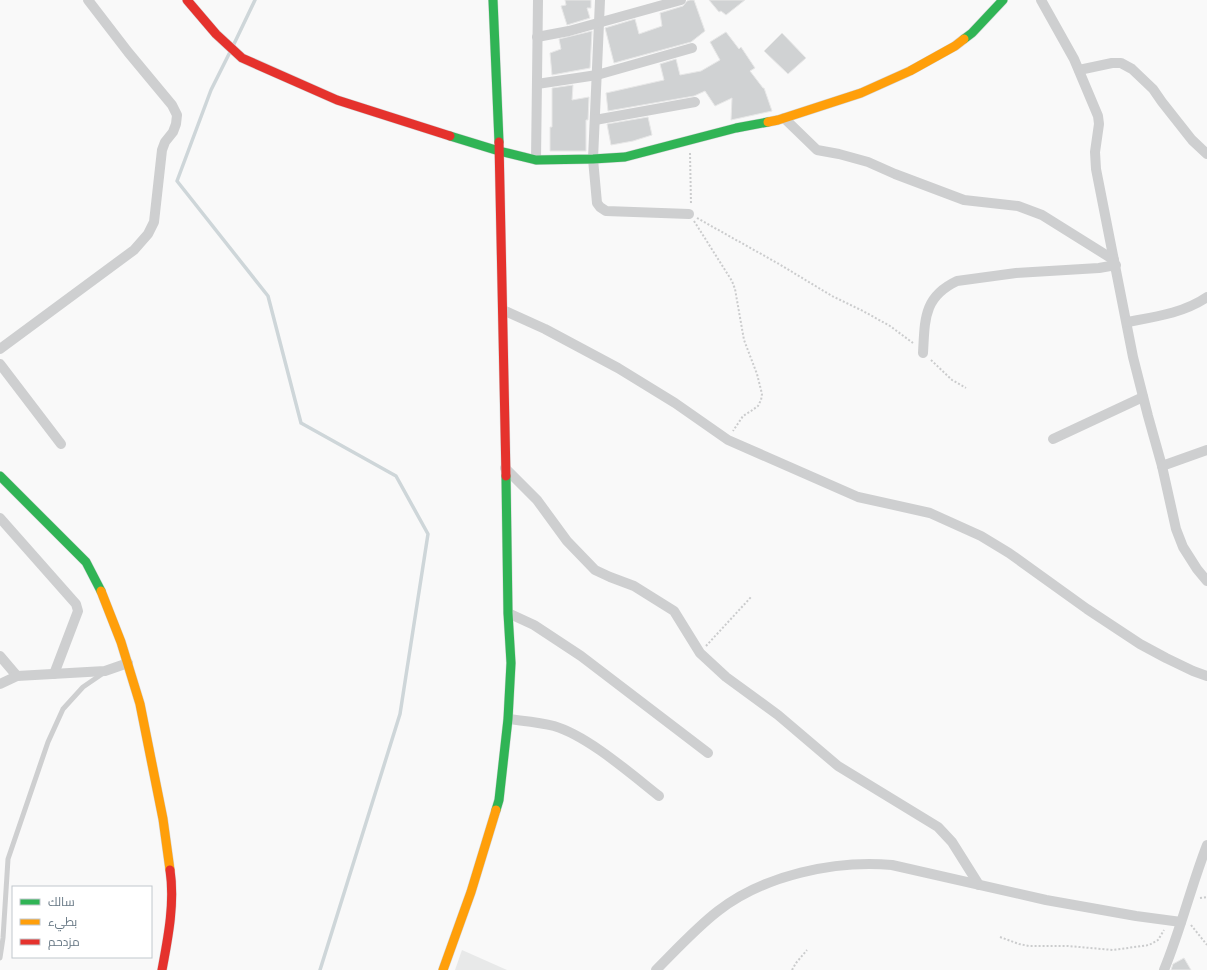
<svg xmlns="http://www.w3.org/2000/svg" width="1207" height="970" font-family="'Sofia Sans Condensed',Cairo,sans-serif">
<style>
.built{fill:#e8e9e9}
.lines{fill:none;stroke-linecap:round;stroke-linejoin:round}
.stream{stroke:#ced6d9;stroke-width:3.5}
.building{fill:#d0d2d3;stroke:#e8e8e8}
.fast-casing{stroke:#d5d6d7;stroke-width:10}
.slow-casing{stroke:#d5d6d7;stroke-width:10}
.jam-casing{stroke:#d5d6d7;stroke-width:10}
.path{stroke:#cbcccd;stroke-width:2;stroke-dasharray:2 2;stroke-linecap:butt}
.lane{stroke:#cecfd0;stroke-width:5}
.street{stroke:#cecfd0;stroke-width:10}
.fast{stroke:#30b455;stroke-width:9}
.slow{stroke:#ff9f0a;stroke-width:9}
.jam{stroke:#e5322d;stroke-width:9}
</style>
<rect width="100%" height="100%" fill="#f9f9f9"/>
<path class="built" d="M462 950 507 970H455Z"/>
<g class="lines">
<g class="stream">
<path d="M233 46 255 0"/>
<path d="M230 52 211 90 177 181 268 296 301 423 396 476 428 534 400 714 320 970"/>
</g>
</g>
<g class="building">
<path d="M565 0H591V8H587L590 18 567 25 561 6 566 5Z"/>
<path d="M690 0H694L705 31 691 42 614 63 605 28 635 19 639 34 662 26 660 13 683 6 687 1Z"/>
<path d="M709 0H745L726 15 721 11 719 12Z"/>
<path d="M592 31 590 68 552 75 550 53 561 49 559 39Z"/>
<path d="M726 32 739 49 741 47 755 68 750 71 763 88H764L772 111 731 120 732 98 715 106 705 91 694 96 608 111 606 93 664 80 660 64 676 59 680 75 701 71 720 60 710 42Z"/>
<path d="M782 33 806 58 788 74 764 51Z"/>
<path d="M573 85 572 100 589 97 588 120H586V151H550V127H552V88Z"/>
<path d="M648 117 652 135 633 141 611 145 607 124Z"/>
<path d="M1184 958 1191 970H1171L1173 964Z"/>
</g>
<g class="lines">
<defs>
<g id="fast">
<path d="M493 0 499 142"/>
<path d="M964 39 972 33 1003 0"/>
<path d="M450 136 499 151 536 160 593 159 625 157 736 128 768 122"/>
<path d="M0 476 86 562 101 591"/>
<path d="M496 810 499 800 508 719 511 663 508 613 506 476"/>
</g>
<g id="slow">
<path d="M768 122 778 120 861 93 910 71 955 46 964 39"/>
<path d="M101 591 121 642 140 704 163 819 170 870"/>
<path d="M443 970 471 892 496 810"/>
</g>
<g id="jam">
<path d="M187 0 216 34 242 58 337 100 450 136"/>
<path d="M499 142 506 476"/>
<path d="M162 970C168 938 175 903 170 870"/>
</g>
</defs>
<use href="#fast" class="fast-casing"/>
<use href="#slow" class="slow-casing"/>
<use href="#jam" class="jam-casing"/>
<g class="path">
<path d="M690 153 691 204"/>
<path d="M697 218 779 264 832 296 863 311 890 326 913 343"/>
<path d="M694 221 732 281 735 289 744 340 757 374 762 394 761 400 758 406 751 411 743 416 733 431"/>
<path d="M931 360 952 380 966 388"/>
<path d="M706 646 752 596"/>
<path d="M1200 898 1207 897"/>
<path d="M1191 925 1207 945"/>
<path d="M1000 937 1019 944 1029 946H1068L1113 950 1149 945 1158 940 1164 930"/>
<path d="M792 970 796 963 807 950"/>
</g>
<path class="lane" d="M0 958 3 938 8 859 48 742 63 709 83 687 102 674"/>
<g class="street">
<path d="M600 0 593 159 597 203 600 207 606 211 689 214"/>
<path d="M1041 0 1074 59 1098 116 1099 124 1095 152 1096 169 1133 357 1148 416 1162 466 1176 529 1183 547 1197 569 1207 581"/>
<path d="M537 37 569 31 681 0"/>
<path d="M1079 70 1112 63H1121L1132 69 1153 89 1162 102 1192 140 1207 154"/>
<path d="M537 84 597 75 692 48"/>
<path d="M784 118 817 150 839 154 868 162 895 174 964 200 1018 206 1042 215 1114 260"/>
<path d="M595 120 695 102"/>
<path d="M536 160 538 0"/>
<path d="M503 310 545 329 618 368 675 403 728 440 858 497 930 513 981 536 1009 553 1087 609 1140 644 1166 658 1193 671 1207 676"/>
<path d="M1127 322C1154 317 1184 313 1207 297"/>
<path d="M0 349 134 250 148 234 154 222 162 150 165 142 173 132 176 124 177 115 172 105 128 52 88 0"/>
<path d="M923 353C925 320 923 297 957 281L1016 273 1099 268 1116 265"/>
<path d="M0 364 61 444"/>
<path d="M1053 439 1143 397"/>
<path d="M1162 466 1207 450"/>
<path d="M505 468 537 500 567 541 595 570 610 577 634 586 674 611 700 653 726 677 778 715 838 766 938 827 952 842 979 885"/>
<path d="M0 518 76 604 78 611 54 674"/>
<path d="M508 613 534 625 581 656 708 753"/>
<path d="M0 656 17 676"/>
<path d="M0 684 17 676 105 671 128 663"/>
<path d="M508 719C523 721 539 722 554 726 588 736 631 774 659 796"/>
<path d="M656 970C676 950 696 928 718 911 764 875 835 860 892 865L1046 900 1136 916 1181 922"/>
<path d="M1164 970C1181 929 1191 886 1207 845"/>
</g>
<use href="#fast" class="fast"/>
<use href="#slow" class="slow"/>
<use href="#jam" class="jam"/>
</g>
<rect x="12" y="886" width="140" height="72" fill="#ffffff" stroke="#c1c8cd"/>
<rect x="20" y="899" width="20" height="6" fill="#30b455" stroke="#c1c8cd"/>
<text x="48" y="906" font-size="12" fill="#657683">سالك</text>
<rect x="20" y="919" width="20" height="6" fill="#ff9f0a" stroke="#c1c8cd"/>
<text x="48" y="926" font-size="12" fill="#657683">بطيء</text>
<rect x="20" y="939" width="20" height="6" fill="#e5322d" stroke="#c1c8cd"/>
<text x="48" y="946" font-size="12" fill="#657683">مزدحم</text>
</svg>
